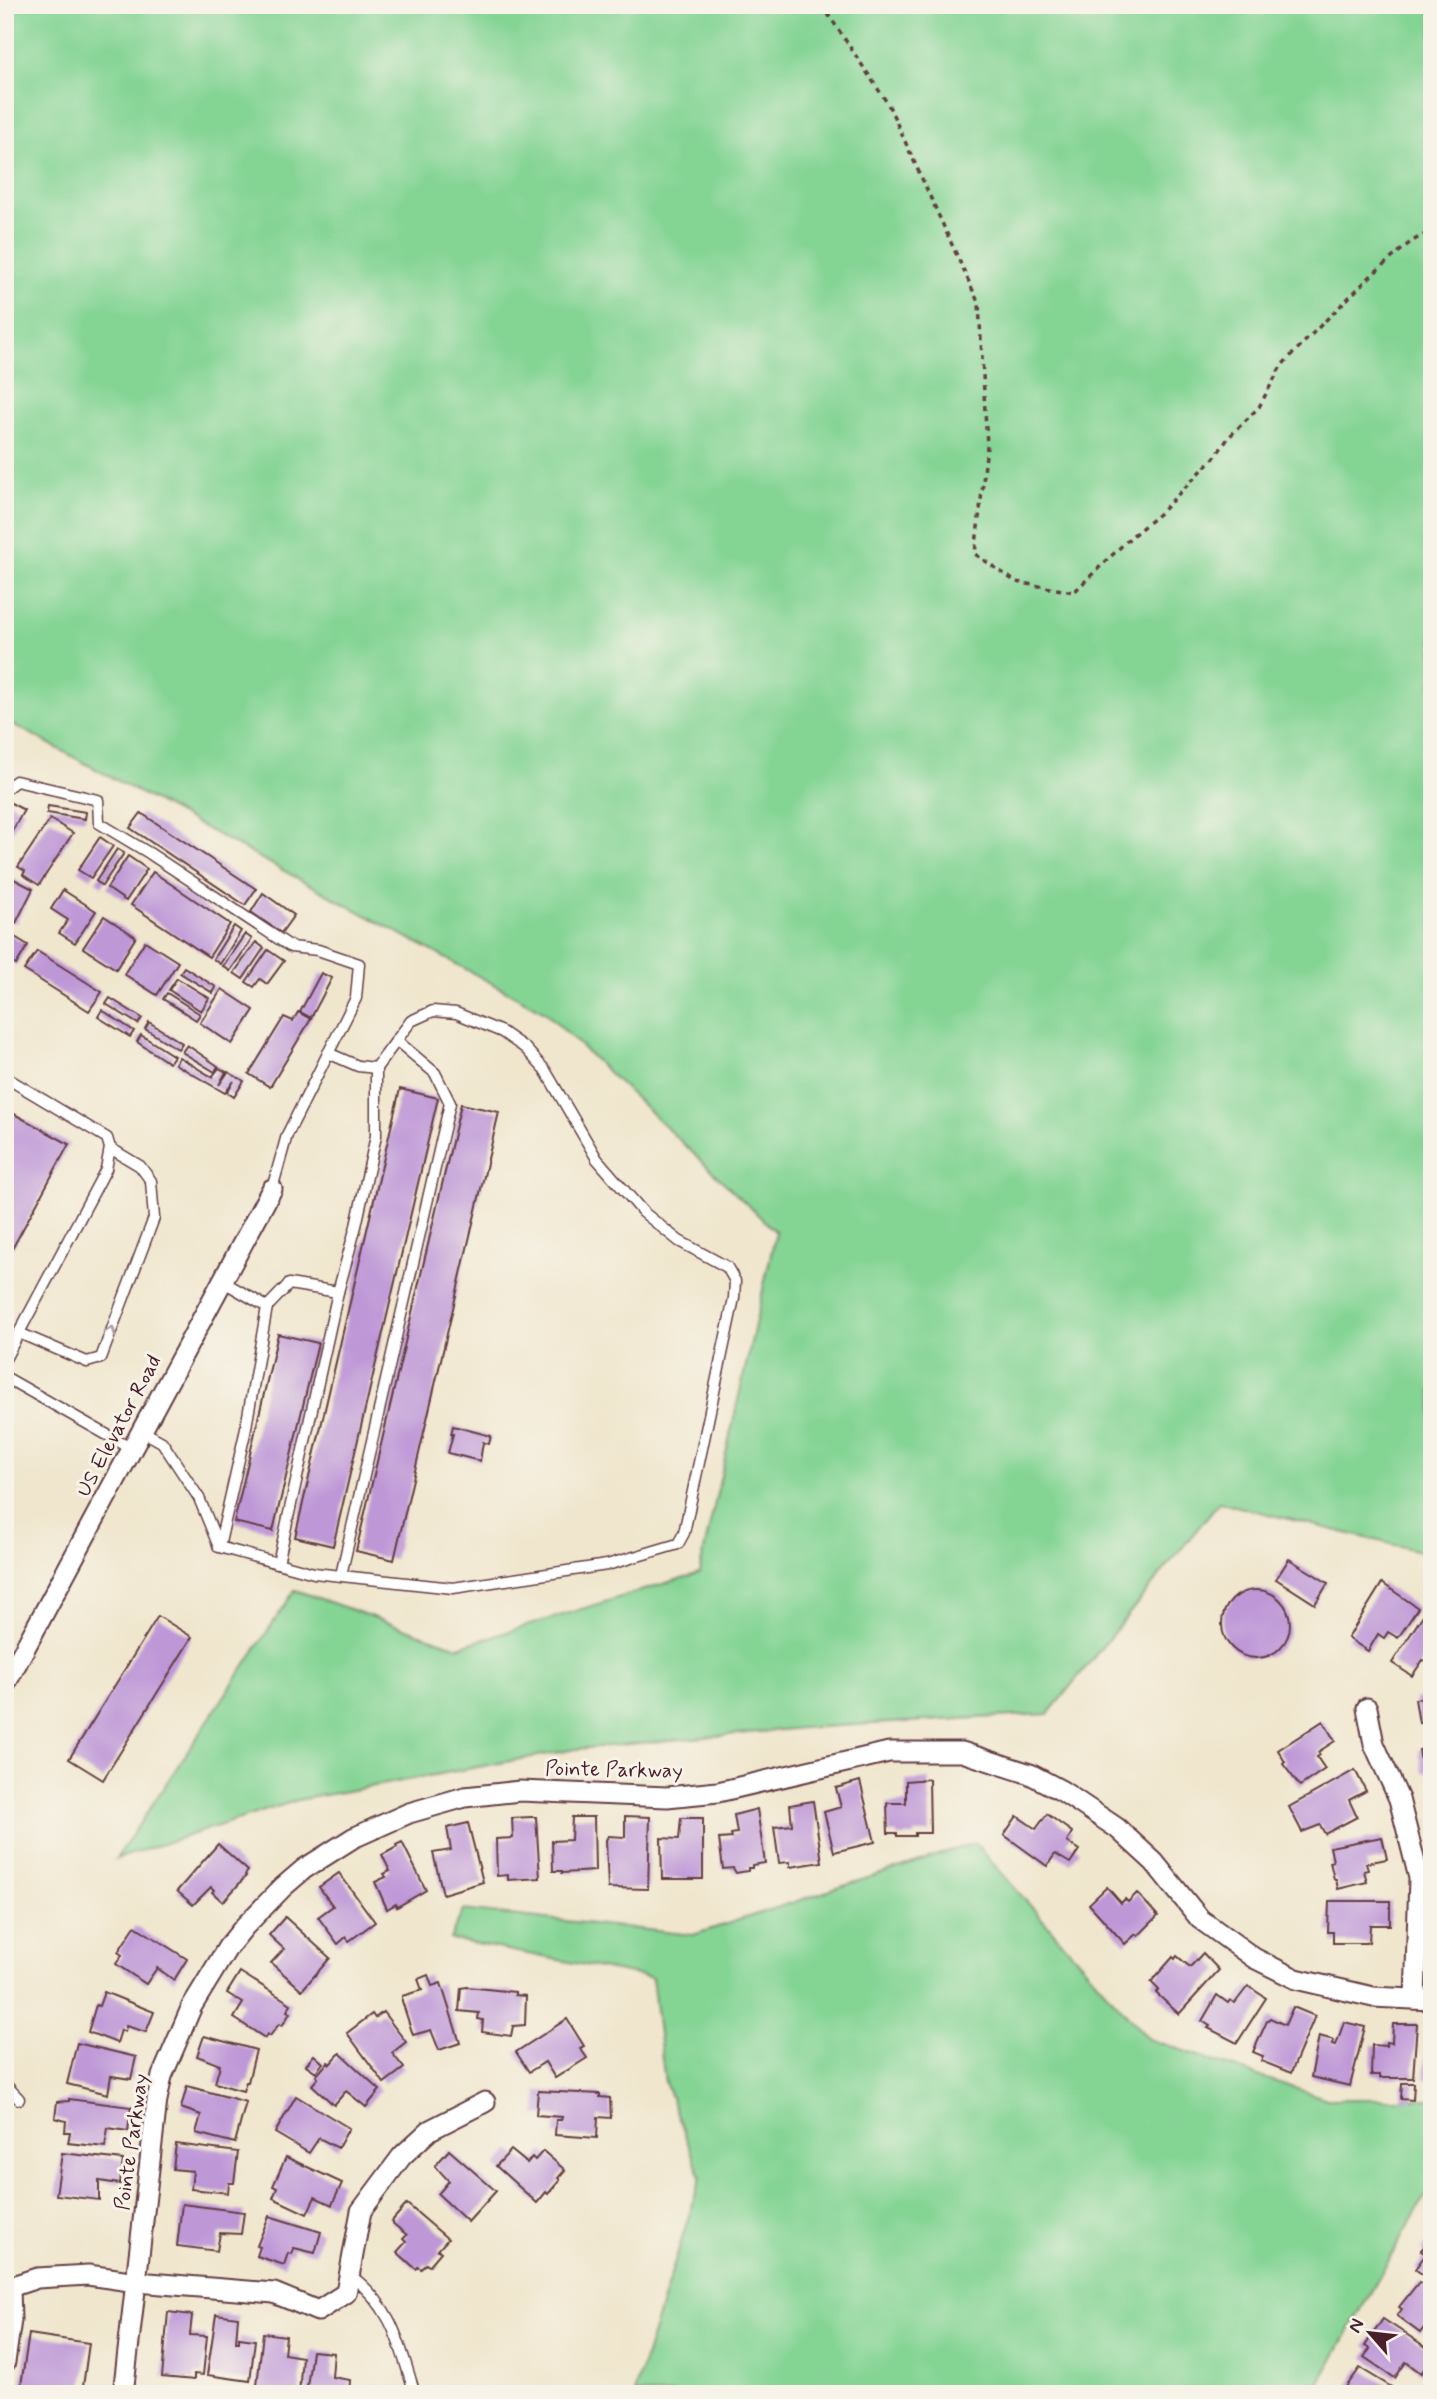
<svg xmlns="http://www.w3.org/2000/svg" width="1437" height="2399" font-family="Mynerve,sans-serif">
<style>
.green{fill:#84d494;stroke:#677a60;stroke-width:2}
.building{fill:#be97d7}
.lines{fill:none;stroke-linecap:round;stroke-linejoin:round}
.lane-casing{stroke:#633d43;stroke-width:13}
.street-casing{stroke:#633d43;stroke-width:23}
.path{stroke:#633d43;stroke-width:3.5;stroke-dasharray:5 5;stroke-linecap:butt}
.lane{stroke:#fff;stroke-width:10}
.street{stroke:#fff;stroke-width:19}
.oneway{stroke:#ae9aa0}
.labels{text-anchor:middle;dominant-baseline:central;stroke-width:6;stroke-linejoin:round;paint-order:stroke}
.street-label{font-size:21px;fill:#4a1f2b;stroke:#f7f3e8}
</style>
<rect width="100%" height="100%" fill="#f7f3e8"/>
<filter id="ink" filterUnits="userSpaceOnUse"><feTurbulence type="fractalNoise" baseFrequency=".0143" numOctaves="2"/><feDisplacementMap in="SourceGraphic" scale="14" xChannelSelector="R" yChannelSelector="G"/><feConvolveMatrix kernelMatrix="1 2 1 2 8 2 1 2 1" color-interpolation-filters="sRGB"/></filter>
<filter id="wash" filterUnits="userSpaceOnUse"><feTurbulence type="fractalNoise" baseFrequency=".00686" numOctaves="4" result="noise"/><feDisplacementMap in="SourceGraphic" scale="28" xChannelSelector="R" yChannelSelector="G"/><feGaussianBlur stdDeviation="1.57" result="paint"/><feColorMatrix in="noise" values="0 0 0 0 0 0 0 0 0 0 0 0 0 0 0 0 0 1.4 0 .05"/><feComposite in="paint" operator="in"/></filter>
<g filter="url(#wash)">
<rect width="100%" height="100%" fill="#f0e6cd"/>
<g class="green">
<path d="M5 5H1432V1554L1219 1502 1048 1714 802 1728 576 1749 298 1800 116 1859 295 1590 458 1647 699 1573 776 1232 545 1012 5 720Z"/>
<path d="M975 1843 1148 2039 1327 2099H1432V2184L1313 2394H634L701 2177 665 2082 652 1978 450 1939 463 1910 693 1935Z"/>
</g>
<g id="blocks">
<g class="building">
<path d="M7 801 24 810 5 844V804Z"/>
<path d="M48 806 86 812 85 819 47 813Z"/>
<path d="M141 813 256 889 245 905 130 828Z"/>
<path d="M50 819 73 833 39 885 23 875 25 871 18 867Z"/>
<path d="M100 837 113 846 91 878 78 870Z"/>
<path d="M117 849 124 853 102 886 96 881Z"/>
<path d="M128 856 147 869 126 901 107 888Z"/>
<path d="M153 872 230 924 209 957 131 905Z"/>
<path d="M10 877 33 889 16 923 5 918V886Z"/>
<path d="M63 890 96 911 75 943 59 933 68 920 51 909Z"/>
<path d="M263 893 294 915 281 933 251 912Z"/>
<path d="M104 916 136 937 116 969 83 948Z"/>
<path d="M234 926 241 931 220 964 213 959Z"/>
<path d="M5 931 28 945 16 965 5 958Z"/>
<path d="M245 934 252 939 230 971 223 966Z"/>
<path d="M145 941 178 962 157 995 124 974Z"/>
<path d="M256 942 264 948 243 979 234 973Z"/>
<path d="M268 950 284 961 267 984 260 979 254 987 246 982Z"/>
<path d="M37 951 102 992 89 1011 24 970Z"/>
<path d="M184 967 216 987 213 993 180 973Z"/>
<path d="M321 973 332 978 311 1018 300 1012Z"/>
<path d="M177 978 209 998 201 1011 169 990Z"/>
<path d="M222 989 254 1010 232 1044 200 1023Z"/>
<path d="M167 993 200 1014 196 1020 163 999Z"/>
<path d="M110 998 142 1018 138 1024 106 1004Z"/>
<path d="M102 1010 134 1031 130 1037 98 1017Z"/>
<path d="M298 1012 311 1019 270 1087 249 1074 284 1017 293 1021Z"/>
<path d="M149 1022 182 1043 178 1049 145 1029Z"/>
<path d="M141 1035 174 1056 169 1063 137 1042Z"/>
<path d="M187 1045 218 1066 215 1072 182 1052Z"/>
<path d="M179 1057 212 1077 219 1068 226 1072 219 1085 228 1072 244 1081 234 1097 227 1092 234 1081 225 1093 175 1064Z"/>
<path d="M400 1089 438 1098 333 1546 295 1537Z"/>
<path d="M461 1104 499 1112 394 1560 356 1551Z"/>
<path d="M5 1109 69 1144 5 1262Z"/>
<path d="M278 1334 318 1343 273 1531 234 1522Z"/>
<path d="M453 1426 491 1436 489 1444 483 1442 480 1461 448 1453 453 1434H451Z"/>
<path d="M1289 1559 1328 1583 1315 1604 1276 1579Z"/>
<path d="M1382 1583 1418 1608 1398 1638 1388 1632 1384 1638 1378 1634 1368 1651 1348 1638Z"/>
<circle cx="1256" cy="1624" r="34"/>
<path d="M1427 1609 1432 1613V1659L1429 1664 1423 1660 1412 1676 1392 1663Z"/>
<path d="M158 1616 192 1637 103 1780 69 1759Z"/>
<path d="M1432 1696V1721L1419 1723 1415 1699Z"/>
<path d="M1323 1721 1335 1741 1318 1752 1320 1755 1317 1757 1325 1769 1300 1786 1283 1764 1285 1762 1278 1750Z"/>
<path d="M1432 1747V1772L1423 1773 1419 1750Z"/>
<path d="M1355 1770 1366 1791 1349 1800 1357 1817 1325 1834 1320 1825 1302 1832 1289 1807Z"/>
<path d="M929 1779 930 1833H915V1836H897V1833H888L887 1803H906V1781Z"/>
<path d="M860 1781 875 1842 834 1852 824 1812 841 1807 836 1788Z"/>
<path d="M813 1801 822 1862 790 1867V1862L779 1863 774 1827 792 1825 790 1805Z"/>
<path d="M757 1809 765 1863 752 1865V1868H748V1871L736 1873 733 1868 723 1869 719 1839 732 1838 731 1834 737 1833 734 1815Z"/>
<path d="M1047 1814 1072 1832 1067 1842 1079 1850 1070 1863 1055 1854 1047 1866 1004 1835 1017 1816 1036 1829Z"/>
<path d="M625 1816 650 1817 648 1889 608 1888 606 1840 608 1836 625 1837Z"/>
<path d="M531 1817H536L540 1878 508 1880V1875L497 1876 496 1839 513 1838 512 1818Z"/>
<path d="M572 1817H594L595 1871 562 1873V1871H553L552 1841 571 1840Z"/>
<path d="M681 1818H703V1879H662L661 1838 679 1839Z"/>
<path d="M468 1823 483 1882 443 1894 433 1853 451 1850 447 1828Z"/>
<path d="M1382 1837 1387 1859 1366 1863 1368 1870 1364 1871 1367 1882 1338 1889 1336 1879H1334L1330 1862 1333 1861 1330 1847Z"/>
<path d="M402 1842 426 1890 397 1907 396 1904 387 1909 375 1882 386 1877 384 1874 390 1871 382 1855 397 1847 396 1845Z"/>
<path d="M218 1844 248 1871 245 1875 246 1876 223 1902 212 1892 214 1890 211 1887 193 1905 177 1891Z"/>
<path d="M339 1873 375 1922 349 1941 346 1937 338 1944 318 1917 333 1906 319 1887Z"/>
<path d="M1107 1887 1121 1903 1125 1899 1128 1902 1137 1893 1158 1916 1138 1936 1136 1934 1125 1944 1089 1904Z"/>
<path d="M1329 1901H1390V1925H1370L1369 1942 1366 1943H1333V1932H1328Z"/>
<path d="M285 1917 330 1958 302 1990 271 1963 284 1949 269 1935Z"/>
<path d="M135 1926 187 1959 174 1980 157 1968 146 1984 116 1964 122 1955 118 1952Z"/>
<path d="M1203 1953 1219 1970 1179 2014 1156 1993 1159 1990 1151 1982 1173 1957 1175 1959 1177 1956 1190 1967Z"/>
<path d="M240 1972 291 2004 287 2011 290 2013 282 2026 279 2024 270 2036 267 2034 265 2038 234 2018 243 2003 227 1993Z"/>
<path d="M428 1975 432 1986 441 1983 460 2043 439 2050 431 2030 413 2035 402 2001V1996L422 1990 418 1979Z"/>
<path d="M1248 1986 1266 1998 1237 2043 1208 2028 1210 2026 1202 2021 1217 1995 1228 2003 1230 2000 1235 2003Z"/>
<path d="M467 1987 515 1992V1995L526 1996 525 2025 513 2026 511 2036 482 2032 483 2020 478 2019 479 2013 459 2011 461 1988Z"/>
<path d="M104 1992 154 2012 146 2032 126 2026 125 2032 121 2030 117 2043 88 2032 96 2005 99 2006Z"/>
<path d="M1293 2007 1315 2016 1291 2073 1261 2061 1263 2056 1253 2052 1267 2021 1270 2018 1285 2025Z"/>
<path d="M383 2012 406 2042 392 2053 404 2068 384 2083 347 2033 372 2014 375 2018Z"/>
<path d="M567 2019 584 2046 580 2048 587 2058 555 2078 545 2062 529 2072 516 2052Z"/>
<path d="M1344 2022 1365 2027 1350 2086 1311 2077 1319 2036 1334 2040 1333 2044 1336 2045Z"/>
<path d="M1393 2024H1417L1413 2078H1380V2075H1371L1372 2045 1386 2046V2042L1392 2043Z"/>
<path d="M204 2036 256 2050 248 2082H246L243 2091 215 2083 220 2065 197 2056Z"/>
<path d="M1426 2042H1432V2080L1424 2079Z"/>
<path d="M77 2043 136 2057 131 2079 111 2076 108 2094 67 2084Z"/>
<path d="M340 2053 380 2090 366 2107 346 2091 334 2105 312 2085 318 2078 316 2076 328 2062 330 2064Z"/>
<path d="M314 2055 323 2063 316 2072 306 2065Z"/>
<path d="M1402 2083H1414L1413 2100 1401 2099Z"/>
<path d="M187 2086 246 2102 235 2143 196 2133 201 2115 181 2108Z"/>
<path d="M538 2091 600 2094V2097L610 2098 611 2118 598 2117 597 2138 555 2135 556 2120H561L562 2117 536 2115Z"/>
<path d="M296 2096 349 2128 338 2148 319 2138 309 2153 275 2133Z"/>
<path d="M69 2099 131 2107 128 2131 108 2128 105 2147 68 2143 70 2132H65L66 2121 55 2118 57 2102 69 2101Z"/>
<path d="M176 2144 238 2152 234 2183H229L228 2193 191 2189 193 2171 173 2169Z"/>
<path d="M449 2150 496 2191 468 2222 438 2194 449 2181 435 2166Z"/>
<path d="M511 2150 527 2163 532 2157 535 2160 543 2151 565 2170 558 2178 560 2180 548 2194 546 2192 537 2203 496 2166Z"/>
<path d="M62 2153 123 2160 120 2184 99 2181V2200L56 2195Z"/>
<path d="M286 2157 342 2183 332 2205 315 2197 307 2214 273 2198 277 2188 273 2186Z"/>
<path d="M182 2204 244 2212 241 2234 220 2233 217 2251 177 2246Z"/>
<path d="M407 2204 448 2239 438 2250 441 2252 429 2266 426 2264 421 2269 418 2267 416 2269 397 2252 406 2242 403 2239 407 2235 391 2222Z"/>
<path d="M269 2216 321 2232 315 2253 294 2248 292 2254 288 2253 284 2265 257 2256 260 2247 257 2246Z"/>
<path d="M1432 2236V2281L1415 2269 1426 2254 1421 2251Z"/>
<path d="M1419 2282 1432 2290V2317L1420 2333 1397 2316 1402 2309 1399 2307Z"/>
<path d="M168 2312 192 2315 190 2335 207 2336 203 2375 194 2374V2380L162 2377Z"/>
<path d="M216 2314 238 2317 236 2342H239V2338L255 2340 250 2381 207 2375Z"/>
<path d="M1383 2319 1432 2351V2359L1421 2373 1406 2362 1395 2378 1364 2357 1370 2349 1365 2346Z"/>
<path d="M263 2333 286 2336 284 2354 302 2357 299 2394H256Z"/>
<path d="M29 2334 89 2343 82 2394H54L55 2390 21 2385Z"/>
<path d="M312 2351 334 2353 332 2377 350 2380 349 2394H306Z"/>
<path d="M1360 2368 1403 2394H1341Z"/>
</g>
</g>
</g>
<g filter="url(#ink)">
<use href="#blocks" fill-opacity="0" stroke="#633d43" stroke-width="2"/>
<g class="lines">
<defs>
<g id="lane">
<path d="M5 789 16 781 98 800 99 823 149 853 291 947 318 950 359 964 356 998 287 1135 272 1189"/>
<path d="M5 1077 107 1138 110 1148 106 1169 5 1359"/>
<path d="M338 1292 356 1226 376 1136V1068"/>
<path d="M267 1307 289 1284 338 1292 278 1563"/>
<path d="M19 1333 87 1362 101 1358 154 1218 151 1181 140 1166 110 1148"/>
<path d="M5 1377 132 1449"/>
<path d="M142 1431 162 1442 199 1498 219 1547 314 1573 453 1588 607 1565 678 1544 684 1533 734 1298 735 1281 727 1267 679 1241 643 1212 597 1159 545 1070 525 1048 502 1032 456 1013 433 1011 411 1021 376 1068 358 1066 328 1053"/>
<path d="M219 1547 245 1433 267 1307 222 1281"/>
<path d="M341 1575 450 1103 435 1073 396 1040"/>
<path d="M5 2084 19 2099"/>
<path d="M350 2275C394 2308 399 2344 415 2394"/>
</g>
<g id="street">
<path d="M5 1685 272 1189"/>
<path d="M1367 1708 1374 1744 1399 1799 1419 1878 1415 1999"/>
<path d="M5 2286 10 2287 37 2278 88 2275 137 2282 274 2293 318 2311 346 2293 361 2211 402 2156 430 2130 485 2102"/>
<path d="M5 2362 11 2320 10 2287"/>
<path d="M123 2394 157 2100 162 2076 192 2006 228 1947 245 1926 283 1887 304 1869 353 1838 409 1813 465 1797 520 1791 667 1797 718 1792 889 1752H962L1030 1774 1062 1791 1117 1828 1154 1862 1200 1919 1254 1958 1296 1979 1373 1997 1432 2000"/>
</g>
</defs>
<use href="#lane" class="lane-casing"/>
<use href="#street" class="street-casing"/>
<path class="path" d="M822 5 888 104 979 304 987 446 975 554 1016 582 1074 592 1132 536 1159 514 1214 458 1229 437 1259 407 1281 366 1321 325 1374 273 1412 241 1432 231"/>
<use href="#lane" class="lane"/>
<use href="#street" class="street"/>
</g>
<defs><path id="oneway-chevron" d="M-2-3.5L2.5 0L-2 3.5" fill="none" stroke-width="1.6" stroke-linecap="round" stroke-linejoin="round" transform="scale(1.75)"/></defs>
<use class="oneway" href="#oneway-chevron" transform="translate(111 1331) rotate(-69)"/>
</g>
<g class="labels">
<g class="street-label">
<text transform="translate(119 1426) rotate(-62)">US Elevator Road</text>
<text transform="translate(614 1770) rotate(1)">Pointe Parkway</text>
<text transform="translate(132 2142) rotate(-82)">Pointe Parkway</text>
</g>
</g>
<rect width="1437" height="2399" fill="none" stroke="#f7f3e8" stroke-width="28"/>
<g transform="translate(1370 2333) rotate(298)" stroke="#f7f3e8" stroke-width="5" paint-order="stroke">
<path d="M0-5L12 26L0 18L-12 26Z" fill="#4a1f2b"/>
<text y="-10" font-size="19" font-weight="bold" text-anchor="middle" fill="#4a1f2b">N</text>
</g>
</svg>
